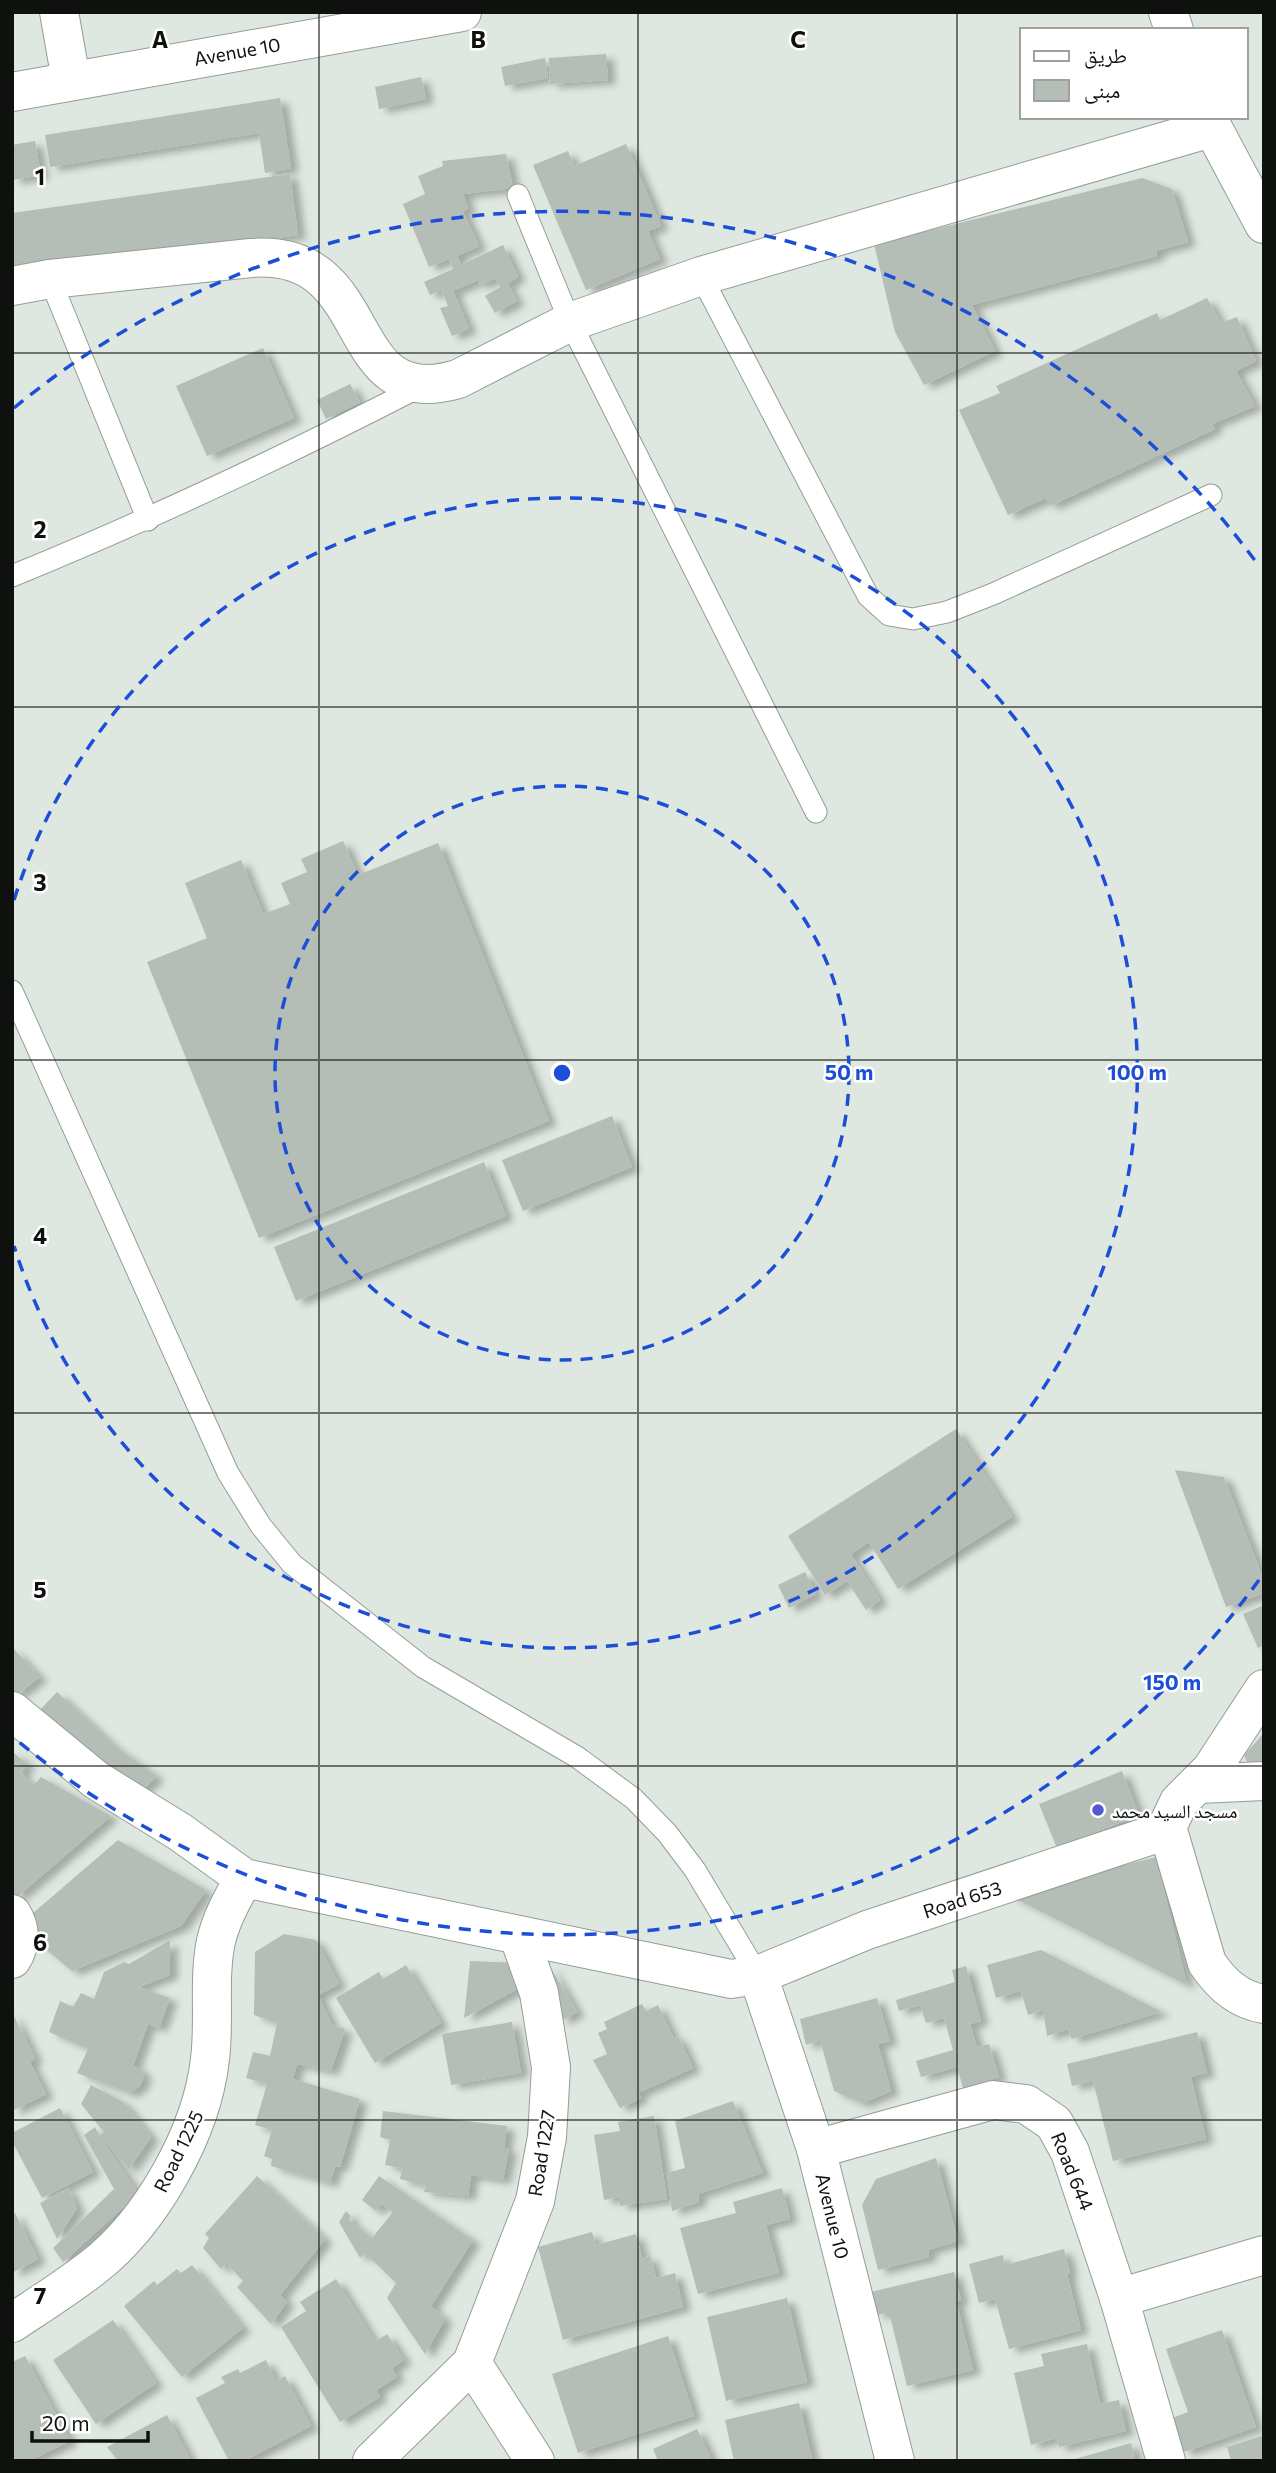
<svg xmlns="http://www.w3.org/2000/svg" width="1276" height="2473" font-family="Commissioner,'Noto Naskh Arabic',sans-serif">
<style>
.building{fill:#b4bdb6;filter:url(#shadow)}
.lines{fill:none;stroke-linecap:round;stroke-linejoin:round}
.service-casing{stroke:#949d96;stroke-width:23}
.minor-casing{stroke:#949d96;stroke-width:40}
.service{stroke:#fff;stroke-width:21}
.minor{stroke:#fff;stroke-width:38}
.grid{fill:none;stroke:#0e110e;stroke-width:2;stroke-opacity:0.55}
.ring{fill:none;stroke:#1d4ed8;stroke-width:3.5;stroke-dasharray:12 9}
.poi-dot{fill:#535ad0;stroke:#fff;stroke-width:2.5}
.labels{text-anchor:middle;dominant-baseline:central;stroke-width:5;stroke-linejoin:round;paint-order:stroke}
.street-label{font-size:19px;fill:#0e110e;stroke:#fff}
.poi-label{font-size:19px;fill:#0e110e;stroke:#fff;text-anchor:start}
.grid-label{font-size:23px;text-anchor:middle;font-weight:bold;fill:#0e110e;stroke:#fff;stroke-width:5;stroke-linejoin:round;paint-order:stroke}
.centre{fill:#1d4ed8;stroke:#fff;stroke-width:3.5}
.ring-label{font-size:21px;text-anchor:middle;font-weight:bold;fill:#1d4ed8;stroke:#fff;stroke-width:5;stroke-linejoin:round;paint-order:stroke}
</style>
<defs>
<filter id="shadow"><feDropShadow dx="8" dy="4.5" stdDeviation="3.5" flood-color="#0004"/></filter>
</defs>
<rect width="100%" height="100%" fill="#dfe8e0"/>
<g class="building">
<path d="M606 54 608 80 550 84 549 58Z"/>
<path d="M545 58 548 78 505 86 501 67Z"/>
<path d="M421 77 426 99 379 109 375 87Z"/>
<path d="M280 98 291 168 265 173 259 133 50 167 45 135Z"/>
<path d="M35 141 41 175 12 180V145Z"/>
<path d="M626 144 661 226 648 231 660 259 586 290 533 165 568 151 574 166Z"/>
<path d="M506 154 513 188 463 194 468 208 463 212 479 246 457 256 461 265 503 245 518 277 507 284 517 301 495 313 485 296 500 287 495 278 480 285 478 280 453 291 469 329 452 336 440 308 448 306 441 290 430 295 424 282 453 269 449 259 429 267 403 204 425 194 418 176 443 166 442 161Z"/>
<path d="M290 174 298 235 12 275V213Z"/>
<path d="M1142 178 1172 189 1188 242 1156 251 1157 256 972 305 995 351 924 385 895 332 874 244Z"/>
<path d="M1207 298 1221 323 1237 317 1256 361 1236 371 1255 406 1212 424 1215 429 1050 506 1046 498 1008 515 959 410 1000 393 996 386 1157 313 1160 320Z"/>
<path d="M263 348 294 418 207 456 176 386Z"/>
<path d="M350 384 360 402 326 419 317 400Z"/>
<path d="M343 841 358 875 438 843 549 1121 259 1238 147 962 207 938 185 883 241 860 263 914 290 904 281 883 307 872 301 859Z"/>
<path d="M612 1116 632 1167 523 1211 502 1160Z"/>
<path d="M484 1162 506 1216 296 1301 274 1247Z"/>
<path d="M956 1429 1012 1517 898 1589 869 1542 851 1554 880 1600 866 1610 847 1581 825 1595 788 1536Z"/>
<path d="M1175 1470 1224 1477 1264 1581V1593L1226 1607Z"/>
<path d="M805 1572 816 1594 789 1608 778 1585Z"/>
<path d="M1264 1605V1645L1258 1648 1243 1614Z"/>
<path d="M12 1647 40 1677 14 1697 12 1696Z"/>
<path d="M57 1692 116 1747 157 1776 135 1797 36 1714Z"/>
<path d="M1264 1733V1776L1254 1777 1244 1755Z"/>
<path d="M12 1751 28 1765 20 1773 34 1785 41 1777 111 1816 17 1897 12 1891Z"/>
<path d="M1122 1771 1139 1815 1057 1848 1039 1804Z"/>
<path d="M118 1840 206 1890 181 1926 72 1971 18 1926Z"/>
<path d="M1156 1857 1187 1985 1008 1895Z"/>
<path d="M284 1934 316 1940 339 1984 318 1995 332 2025 345 2029 331 2071 297 2064 293 2079 360 2099 340 2167 335 2166 330 2183 271 2166 272 2159 264 2156 272 2130 255 2125 267 2084 246 2078 253 2052 270 2056 277 2023 254 2015 255 1952Z"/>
<path d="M170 1940V1975L139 1987 170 1998 159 2028 148 2024 133 2066 141 2069 144 2077 139 2087 130 2093 77 2073 88 2049 49 2032 60 2001 73 2007 81 1993 94 1999 104 1972 124 1962 129 1964Z"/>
<path d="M1041 1950 1162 2012 1072 2039 1068 2029 1047 2036 1043 2010 1028 2015 1021 1991 996 1998 987 1965Z"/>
<path d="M470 1961 520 1963 530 1982 464 2018Z"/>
<path d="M548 1963 577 2012 561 2021Z"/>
<path d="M406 1965 441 2023 375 2063 336 1998 379 1972 383 1979Z"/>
<path d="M966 1966 981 2021 970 2024 977 2047 989 2044 999 2077 963 2088 957 2067 921 2077 916 2061 953 2050 944 2018 926 2023 920 2005 899 2011 896 2000 955 1982 952 1970Z"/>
<path d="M877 1998 890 2041 878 2044 891 2091 862 2103 834 2091 820 2040 806 2045 800 2019Z"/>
<path d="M642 2004 646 2011 658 2005 674 2039 678 2036 693 2068 638 2093 641 2098 620 2108 593 2060 607 2054 598 2033 607 2029 604 2022Z"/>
<path d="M12 2012 35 2058 30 2062 46 2094 12 2111Z"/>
<path d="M512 2022 521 2073 451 2085 442 2034Z"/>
<path d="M1197 2032 1207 2073 1191 2077 1206 2139 1113 2161 1093 2081 1072 2086 1067 2064Z"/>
<path d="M91 2085 123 2102 151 2137 129 2169 100 2136 138 2194 63 2262 53 2248 114 2189 84 2135 95 2127 100 2136 104 2132 81 2104Z"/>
<path d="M733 2101 763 2173 698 2194 699 2202 672 2211 667 2173 685 2168 675 2121Z"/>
<path d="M60 2108 93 2172 42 2198 12 2141V2133Z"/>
<path d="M383 2111 507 2126 504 2148 509 2149 503 2180 471 2175 468 2196 424 2192 426 2186 400 2179 402 2168 385 2165 390 2140 380 2137Z"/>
<path d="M654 2116 667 2199 620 2206 619 2197 604 2200 594 2135 620 2131 618 2122Z"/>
<path d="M936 2158 958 2241 928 2250 929 2257 878 2270 862 2205 876 2179Z"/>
<path d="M257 2176 325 2239 280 2295 287 2302 271 2324 237 2287 243 2281 226 2263 221 2269 203 2248 209 2238 205 2234Z"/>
<path d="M379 2176 473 2240 431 2306 445 2319 425 2354 387 2298 396 2283 365 2253 360 2258 339 2222 346 2211 351 2216 349 2220 372 2238 393 2212 381 2204 376 2211 362 2200Z"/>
<path d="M68 2188 77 2208 57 2239 40 2203Z"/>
<path d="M782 2188 790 2219 766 2225 779 2273 698 2294 680 2228 736 2213 733 2202Z"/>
<path d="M15 2213 38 2259 12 2273V2215Z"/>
<path d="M592 2232 596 2245 636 2234 642 2258 650 2256 656 2278 675 2273 683 2307 563 2340 538 2247Z"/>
<path d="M1064 2249 1070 2273 1067 2274 1081 2330 1009 2349 995 2299 979 2303 969 2264 1003 2255 1005 2265Z"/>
<path d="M192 2265 243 2328 182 2377 124 2306 154 2281 157 2285 177 2269 181 2273Z"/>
<path d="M954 2272 961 2300 956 2301 973 2370 907 2386 889 2312 877 2315 871 2292Z"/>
<path d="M336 2279 375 2342 387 2334 404 2360 392 2368 397 2377 376 2390 380 2397 340 2422 281 2327 306 2311 300 2302Z"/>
<path d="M787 2298 807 2382 726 2401 707 2317Z"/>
<path d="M113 2320 156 2383 96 2424 53 2360Z"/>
<path d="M1222 2330 1256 2427 1184 2452 1172 2418 1188 2412 1166 2349Z"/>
<path d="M668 2336 694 2416 578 2453 552 2374Z"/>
<path d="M1087 2344 1100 2404 1119 2400 1126 2431 1059 2447 1057 2438 1031 2445 1014 2373 1044 2366 1041 2354Z"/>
<path d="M25 2356 70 2441 29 2461H12V2362Z"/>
<path d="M266 2360 276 2381 285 2376 311 2426 244 2461H229L196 2398 225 2383 221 2377 238 2369 240 2373Z"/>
<path d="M799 2403 812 2459 734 2461 725 2420Z"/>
<path d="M167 2415 191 2461H118L107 2447Z"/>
<path d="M697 2429 712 2461H658L653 2449Z"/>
<path d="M1264 2435V2461H1231L1227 2447Z"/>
<path d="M1131 2443 1135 2458 1128 2461H1068Z"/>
</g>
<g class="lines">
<defs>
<g id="service">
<path d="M518 195 570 322 816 812"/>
<path d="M701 276 868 596 889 615 913 619 947 612 993 594 1211 495"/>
<path d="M50 279 148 520"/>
<path d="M12 576C152 519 287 455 421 386"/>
<path d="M12 991 228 1473 261 1526 292 1564 423 1667 577 1757 634 1799 667 1833 695 1870 758 1975"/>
</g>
<g id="minor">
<path d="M59 12 71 80"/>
<path d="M1168 12 1174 30"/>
<path d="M12 92 462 12"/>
<path d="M1207 117 1264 224"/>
<path d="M12 286 50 279 251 258C382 248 336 415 458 379L570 322 701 276 1211 128"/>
<path d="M12 1711 96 1780 180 1832 244 1878 731 1979 758 1975 867 1930 1155 1834 1167 1827 1179 1802 1211 1770 1264 1689"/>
<path d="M1199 1784 1264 1781"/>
<path d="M1167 1827 1207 1963C1221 1984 1238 2000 1264 2004"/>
<path d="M12 1914C21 1928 21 1945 12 1959"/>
<path d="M758 1975 816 2149 895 2461"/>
<path d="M816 2149 993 2100 1026 2104 1054 2123 1070 2152 1119 2298 1166 2461"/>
<path d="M1119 2298 1264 2255"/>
<path d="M12 2323C39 2305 66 2288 92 2268 151 2223 202 2132 210 2059 215 2020 208 1979 216 1941 221 1919 233 1898 244 1878"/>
<path d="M472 2363 535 2461"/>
<path d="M372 2461 472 2363 535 2201 547 2137 551 2067 539 1993 519 1937"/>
</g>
</defs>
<use href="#service" class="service-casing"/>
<use href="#minor" class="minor-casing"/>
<use href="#service" class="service"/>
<use href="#minor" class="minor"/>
</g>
<path class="grid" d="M319 12V2461M638 12V2461M957 12V2461M12 353H1264M12 707H1264M12 1060H1264M12 1413H1264M12 1766H1264M12 2120H1264"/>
<g class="ring">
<circle cx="562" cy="1073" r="287"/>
<path d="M14 900A575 575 0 1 1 14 1246"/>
<path d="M1259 1580A862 862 0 0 1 14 1738M14 408A862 862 0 0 1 1259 566"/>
</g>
<circle class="poi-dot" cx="1098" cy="1810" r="7"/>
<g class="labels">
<g class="street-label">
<text transform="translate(237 51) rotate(-10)">Avenue 10</text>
<text transform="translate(962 1899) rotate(-18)">Road 653</text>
<text transform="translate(178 2151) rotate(-64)">Road 1225</text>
<text transform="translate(541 2153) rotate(-81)">Road 1227</text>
<text transform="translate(1073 2171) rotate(68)">Road 644</text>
<text transform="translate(833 2216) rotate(76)">Avenue 10</text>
</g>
<g class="poi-label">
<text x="1112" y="1810">مسجد السيد محمد</text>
</g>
</g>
<g class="grid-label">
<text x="160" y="48">A</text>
<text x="478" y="48">B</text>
<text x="798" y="48">C</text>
<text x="40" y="185">1</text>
<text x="40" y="538">2</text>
<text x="40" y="891">3</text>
<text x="40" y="1244">4</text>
<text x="40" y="1598">5</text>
<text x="40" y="1951">6</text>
<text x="40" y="2304">7</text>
</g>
<circle cx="562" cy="1073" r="10" class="centre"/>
<g class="ring-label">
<text x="849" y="1080">50 m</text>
<text x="1137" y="1080">100 m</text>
<text x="1172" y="1690">150 m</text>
</g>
<rect width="1276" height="2473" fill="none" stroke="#0e110e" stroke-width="28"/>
<rect x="1020" y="28" width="228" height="91" fill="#ffffff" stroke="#9fa09f" stroke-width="2"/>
<rect x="1034" y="51" width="35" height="10" fill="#ffffff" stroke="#9fa09f" stroke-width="2"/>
<text x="1084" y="63" font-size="21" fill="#0e110e">طريق</text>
<rect x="1034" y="80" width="35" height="21" fill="#b4bdb6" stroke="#9fa09f" stroke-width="2"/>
<text x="1084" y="98" font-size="21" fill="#0e110e">مبنى</text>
<path d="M32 2431v10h116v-10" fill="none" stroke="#0e110e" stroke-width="3.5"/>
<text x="42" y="2431" font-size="21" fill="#0e110e" stroke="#ffffff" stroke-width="5" paint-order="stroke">20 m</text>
</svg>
